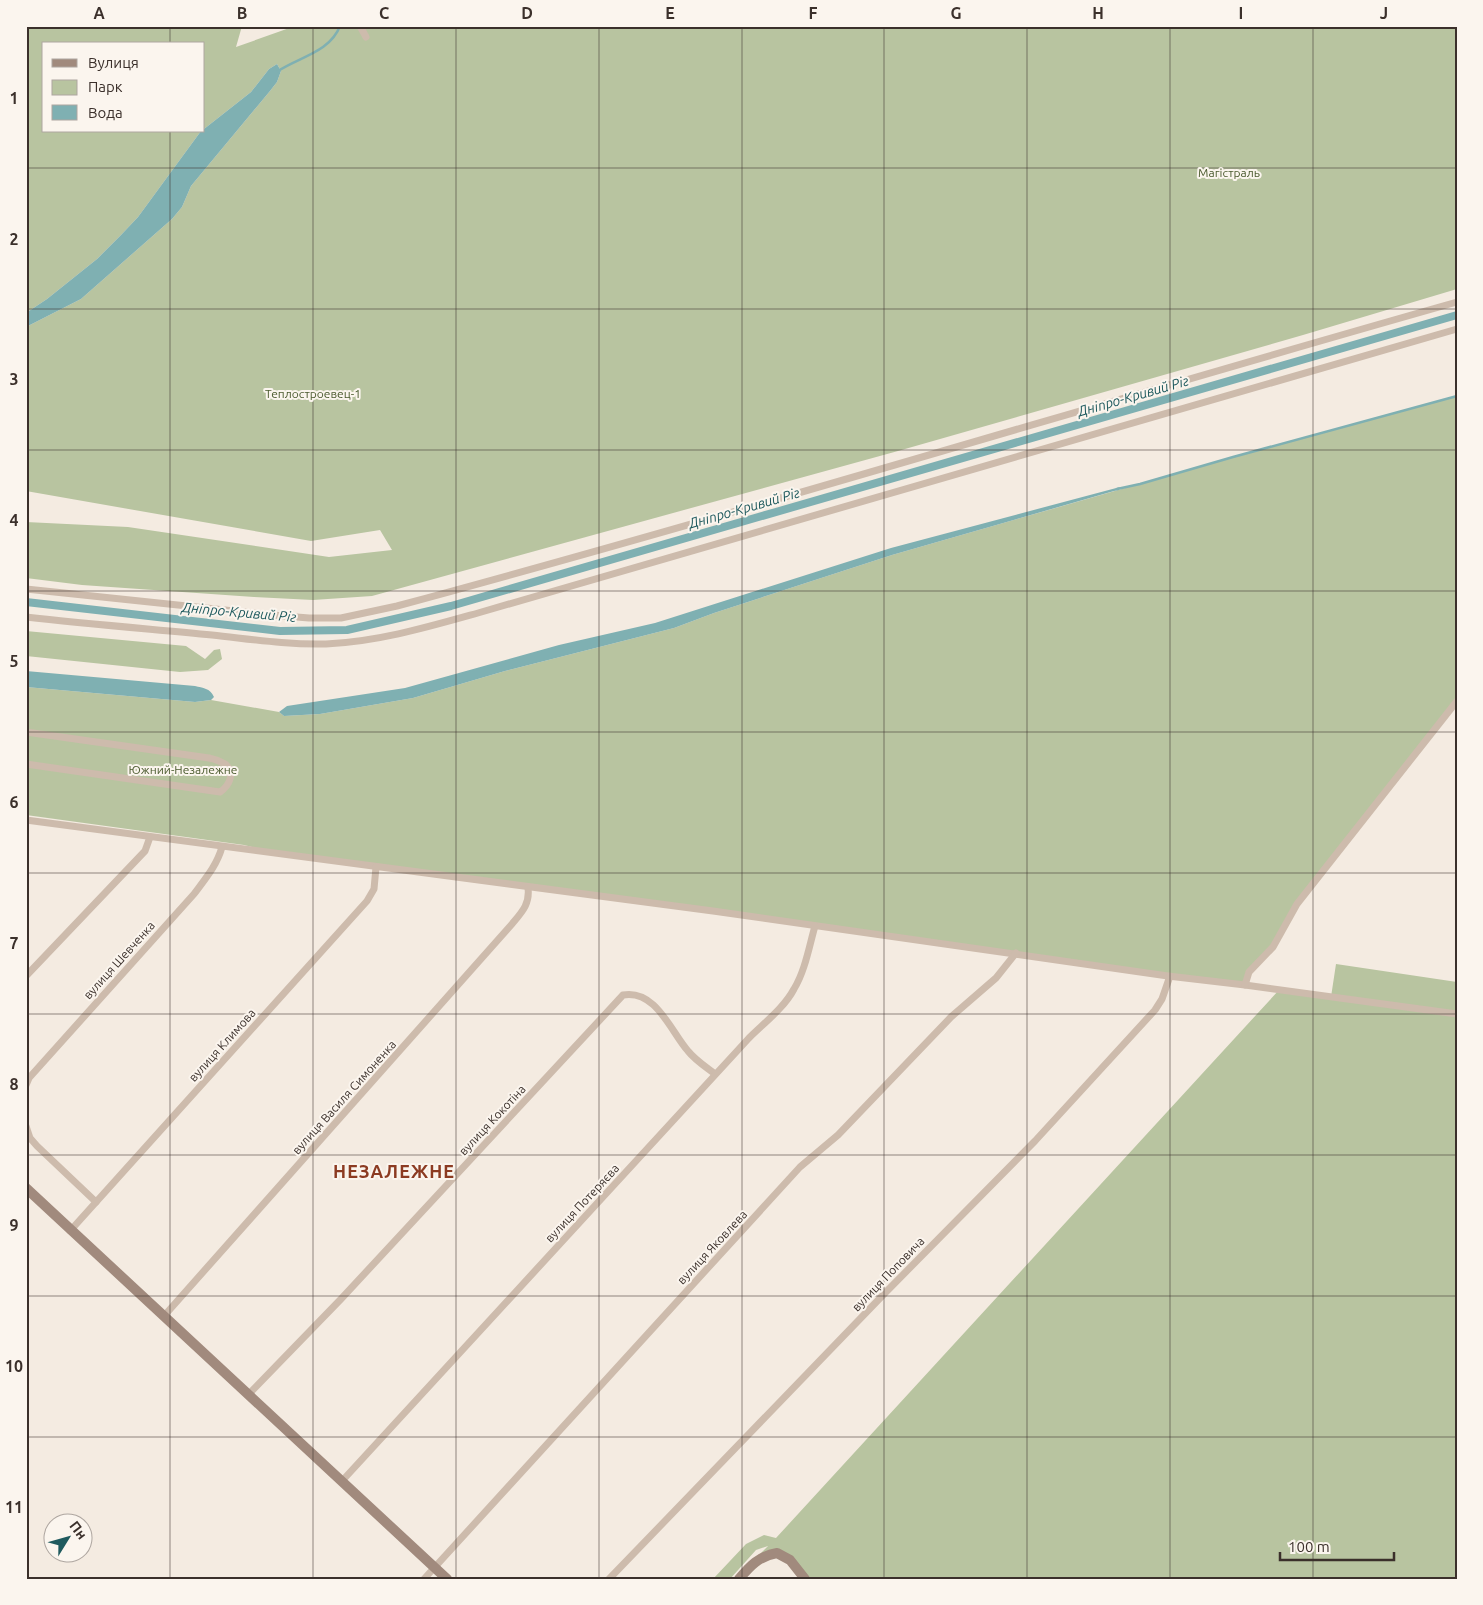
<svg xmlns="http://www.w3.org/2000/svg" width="1483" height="1605" font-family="Ubuntu,sans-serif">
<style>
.green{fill:#b8c4a0}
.water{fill:#7fb0b2}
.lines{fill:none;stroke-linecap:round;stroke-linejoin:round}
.stream{stroke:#7fb0b2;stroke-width:2.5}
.canal{stroke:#7fb0b2;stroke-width:8}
.street{stroke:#cdbbac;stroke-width:7}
.secondary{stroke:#a18a7d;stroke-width:10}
.grid{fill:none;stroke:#3b302b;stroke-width:1;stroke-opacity:0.55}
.labels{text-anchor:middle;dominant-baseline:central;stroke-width:4;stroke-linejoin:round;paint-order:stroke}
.park-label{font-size:12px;fill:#4a5a2e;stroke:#fbf5ee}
.street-label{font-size:12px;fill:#3b302b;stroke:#fbf5ee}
.water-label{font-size:14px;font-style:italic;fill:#1f5a5e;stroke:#fbf5ee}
.district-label{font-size:18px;font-weight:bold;letter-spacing:1px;fill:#8c3b22;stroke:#fbf5ee}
.neatline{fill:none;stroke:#3b302b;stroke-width:2}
.grid-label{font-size:16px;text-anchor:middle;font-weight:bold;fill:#3b302b}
</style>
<rect width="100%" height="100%" fill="#f4ebe1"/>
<g class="green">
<path d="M26 26H242L236 47 295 26H1457V289L1303 335 898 451 372 596 313 600 254 597 82 585 26 578V522L128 527 329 557 392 550 380 530 311 541 26 491V327L81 299 172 219 182 207 191 186 270 91 277 82 281 71 277 64 269 69 251 92 204 129V44H44V131H201L138 217 121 235 97 259 47 299 26 313Z"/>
<path d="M1457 396V701L1297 904 1273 947 1255 964 1245 985 271 852 244 845 26 815V687L195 702 211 700 279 712 284 716 320 714 413 698 505 671 674 628 714 613 892 555 1233 457Z"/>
<path d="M26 631 186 646 205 659 214 650 220 649 222 659 208 670 180 672 26 656Z"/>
<path d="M1336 964 1457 982V1579H805L777 1553 746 1568 768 1546 756 1550 730 1579H713L746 1544 764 1535 776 1538 1279 990 1331 997Z"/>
</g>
<g class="water">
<path d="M277 64 281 71 277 82 270 91 191 186 182 207 172 219 81 299 26 327V313L47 299 97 259 121 235 138 217 201 131H204V129L251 92 269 69Z"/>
<path d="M1120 487 1119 490 1114 491 892 555 714 613 674 628 505 671 413 698 320 714 284 716 279 712 287 706 405 688 559 645 655 623 891 548Z"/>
<path d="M26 671 195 686C203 688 210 688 214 697L211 700 195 702 26 687Z"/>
</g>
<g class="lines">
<g class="stream">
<path d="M278 71C299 57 330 52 340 26"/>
<path d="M1117 489 1140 484 1233 457 1457 396"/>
</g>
<path class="canal" d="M26 602 280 631 347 630 451 606 1457 315"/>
<g class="street">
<path d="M360 26 366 37"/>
<path d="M26 589 272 615 309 618H341L397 606C752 510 1103 402 1457 302"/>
<path d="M26 617C88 624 150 629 212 635 250 639 287 645 326 644 377 642 428 627 478 613L1457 329"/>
<path d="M26 732 209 758C214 759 220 761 225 764 236 773 229 786 220 792L26 764"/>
<path d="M26 820 713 911 1168 976 1245 985 1457 1014"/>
<path d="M26 976 145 851 150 837"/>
<path d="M1245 985 1249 972 1273 947 1297 904 1457 701"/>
<path d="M26 1085 29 1078 194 894C206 878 217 865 222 847"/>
<path d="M26 1126 30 1138 37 1146 96 1202"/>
<path d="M70 1231 367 901 374 889 376 867"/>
<path d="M164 1316 512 924C522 912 530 904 528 888"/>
<path d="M248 1395 341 1299 623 995C656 989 671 1032 688 1051 695 1060 706 1067 715 1074"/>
<path d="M342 1481 749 1038C764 1023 784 1008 794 989 805 971 809 947 815 926"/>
<path d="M424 1579 800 1167 838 1135 951 1017 996 978 1016 953"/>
<path d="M609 1579 884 1294 1035 1141 1155 1010 1162 999 1170 976"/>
</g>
<g class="secondary">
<path d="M26 1188 447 1579"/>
<path d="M739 1579C750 1566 759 1556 777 1553L790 1560 805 1579"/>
</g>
</g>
<path class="grid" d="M170 26V44M313 26V1579M456 26V1579M599 26V1579M742 26V1579M884 26V1579M1027 26V1579M1170 26V1579M1313 26V1579M170 131V1579M26 168H1457M26 309H1457M26 450H1457M26 591H1457M26 732H1457M26 873H1457M26 1014H1457M26 1155H1457M26 1296H1457M26 1437H1457"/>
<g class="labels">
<g class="park-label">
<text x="1229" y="172">Магістраль</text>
<text x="313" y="393">Теплостроевец-1</text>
<text x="183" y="769">Южний-Незалежне</text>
</g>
<g class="street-label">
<text transform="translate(119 960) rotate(-48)">вулиця Шевченка</text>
<text transform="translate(222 1045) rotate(-48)">вулиця Климова</text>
<text transform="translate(344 1097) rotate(-48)">вулиця Василя Симоненка</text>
<text transform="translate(492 1120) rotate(-47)">вулиця Кокотіна</text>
<text transform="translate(582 1203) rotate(-47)">вулиця Потеряєва</text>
<text transform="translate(712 1247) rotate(-47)">вулиця Яковлева</text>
<text transform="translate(888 1274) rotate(-46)">вулиця Поповича</text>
</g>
<g class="water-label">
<text transform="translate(1133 396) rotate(-16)">Дніпро-Кривий Ріг</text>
<text transform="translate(744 508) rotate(-16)">Дніпро-Кривий Ріг</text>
<text transform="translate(239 612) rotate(5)">Дніпро-Кривий Ріг</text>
</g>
<g class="district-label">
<text x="394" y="1171">НЕЗАЛЕЖНЕ</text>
</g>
</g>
<rect width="1483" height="1605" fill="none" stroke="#fbf5ee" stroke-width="55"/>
<rect x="42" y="42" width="162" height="90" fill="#fbf5ee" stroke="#aea6a0"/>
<rect x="52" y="59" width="25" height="8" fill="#a18a7d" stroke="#aea6a0"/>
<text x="88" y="68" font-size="15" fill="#3b302b">Вулиця</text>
<rect x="52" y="80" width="25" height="15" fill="#b8c4a0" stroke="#aea6a0"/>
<text x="88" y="92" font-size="15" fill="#3b302b">Парк</text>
<rect x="52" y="105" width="25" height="15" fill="#7fb0b2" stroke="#aea6a0"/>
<text x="88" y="118" font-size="15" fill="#3b302b">Вода</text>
<g transform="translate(68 1538) rotate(53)"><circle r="24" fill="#fbf5ee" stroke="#aea6a0"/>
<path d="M0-4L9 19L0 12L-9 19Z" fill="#1f5a5e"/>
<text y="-8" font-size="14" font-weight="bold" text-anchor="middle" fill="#3b302b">Пн</text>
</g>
<path d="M1280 1552v8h114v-8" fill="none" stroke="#3b302b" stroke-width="2.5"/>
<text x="1288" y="1552" font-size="15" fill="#3b302b" stroke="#fbf5ee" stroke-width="4" paint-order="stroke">100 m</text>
<rect x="28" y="28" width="1428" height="1550" class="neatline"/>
<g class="grid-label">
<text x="99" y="19">A</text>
<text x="242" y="19">B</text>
<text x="384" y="19">C</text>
<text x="527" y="19">D</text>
<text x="670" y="19">E</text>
<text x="813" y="19">F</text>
<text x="956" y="19">G</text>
<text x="1098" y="19">H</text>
<text x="1241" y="19">I</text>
<text x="1384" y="19">J</text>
<text x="14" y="104">1</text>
<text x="14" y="245">2</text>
<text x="14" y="385">3</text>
<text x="14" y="526">4</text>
<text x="14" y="667">5</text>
<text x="14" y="808">6</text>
<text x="14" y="949">7</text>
<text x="14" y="1090">8</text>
<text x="14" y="1231">9</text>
<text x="14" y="1372">10</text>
<text x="14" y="1513">11</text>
</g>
</svg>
